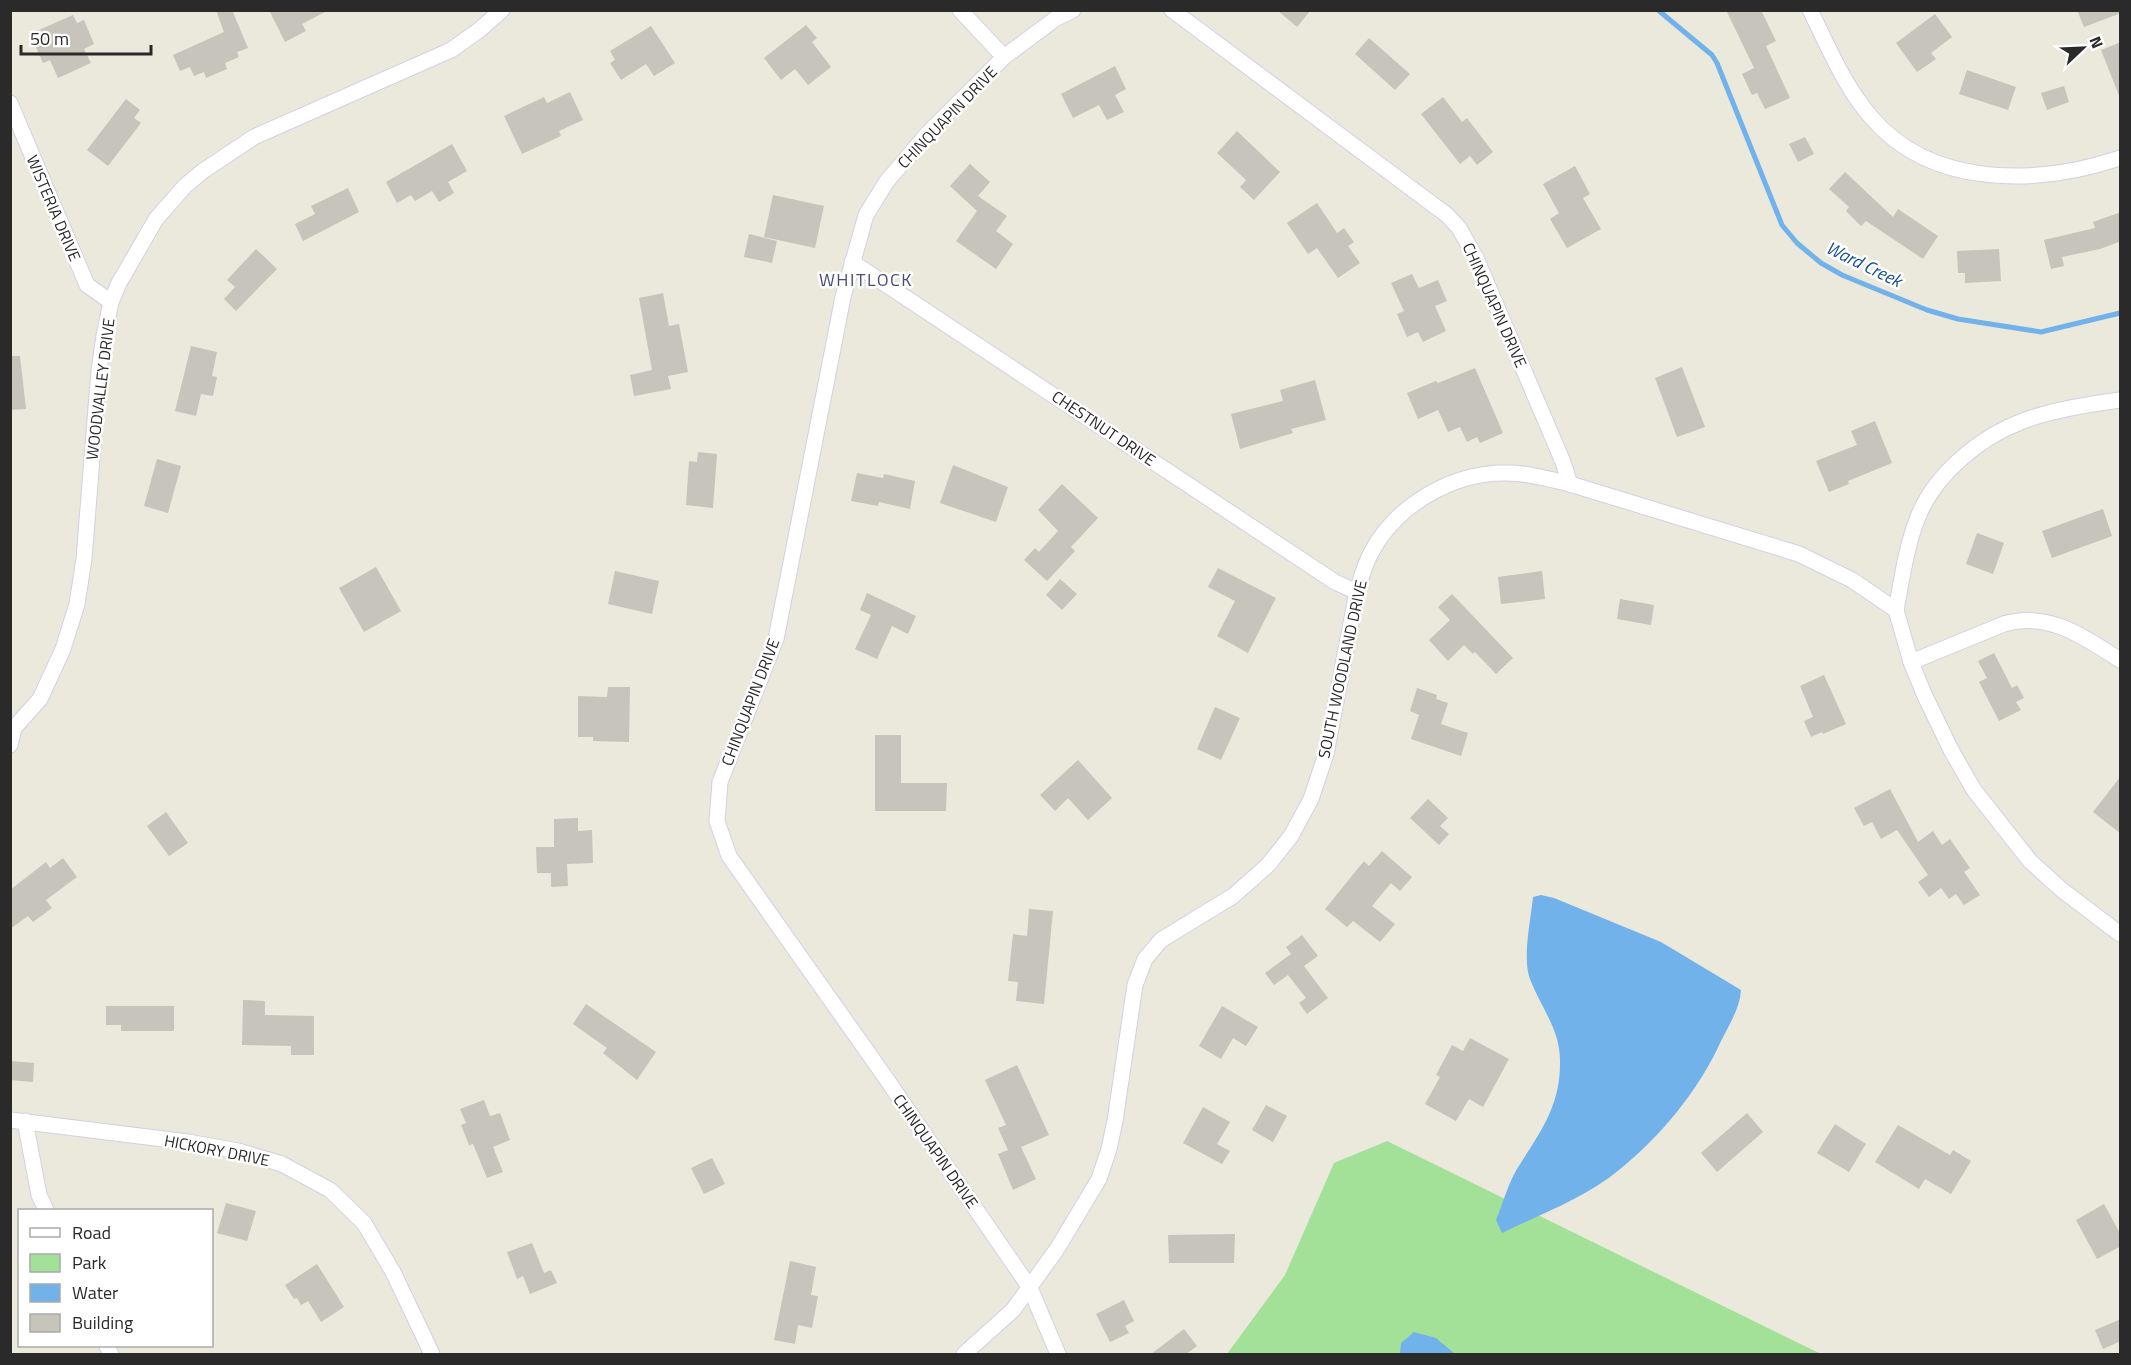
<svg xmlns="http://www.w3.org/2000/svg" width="2131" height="1365" font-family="'Titillium Web',sans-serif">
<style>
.green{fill:#a3e199}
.water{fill:#71b2eb}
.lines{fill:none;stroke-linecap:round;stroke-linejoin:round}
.stream{stroke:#71b2eb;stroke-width:5}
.building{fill:#c7c4bb}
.minor-casing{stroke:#d1d1e2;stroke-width:17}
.minor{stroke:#fff;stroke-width:15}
.labels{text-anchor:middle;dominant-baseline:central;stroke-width:5;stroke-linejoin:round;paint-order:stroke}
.street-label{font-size:16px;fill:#2a2a2a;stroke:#fff}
.water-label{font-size:18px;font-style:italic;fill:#114e96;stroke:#fff}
.neighbourhood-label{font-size:18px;letter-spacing:1.5px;fill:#4c4b79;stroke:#fff}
</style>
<rect width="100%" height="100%" fill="#ebe8dc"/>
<path class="green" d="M1387 1141 1821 1354H1227L1285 1275 1334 1163Z"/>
<g class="water">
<path d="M1541 895 1554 898 1661 942 1741 990C1740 1008 1729 1025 1721 1041 1699 1090 1661 1136 1619 1170 1585 1198 1541 1214 1502 1233L1496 1220C1503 1203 1508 1184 1517 1169 1540 1132 1561 1106 1560 1060 1560 1029 1540 1006 1530 979 1522 958 1531 919 1533 897Z"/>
<path d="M1414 1332 1436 1338 1455 1354H1400L1401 1343Z"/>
</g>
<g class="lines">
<path class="stream" d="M1658 10 1712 55 1717 63 1782 225 1797 243 1821 263 1842 275 1927 310 1958 319 2041 332 2120 313"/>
</g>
<g class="building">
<path d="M216 10H232L248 48 237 52 239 57 225 63 227 69 206 78 204 72 194 76 190 67 180 71 173 55 224 32Z"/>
<path d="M269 10H329L302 24 306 31 285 42Z"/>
<path d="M1277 10H1311L1297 27Z"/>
<path d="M1726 10H1761L1776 41 1766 46 1790 98 1765 109 1757 93 1752 95 1742 74 1754 68Z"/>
<path d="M2077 10H2121V13L2084 27Z"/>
<path d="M1935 14 1952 37 1931 53 1936 59 1917 72 1896 43Z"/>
<path d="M73 15 77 23 84 20 94 44 84 49 91 63 58 78 50 60 43 63 30 34Z"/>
<path d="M806 25 817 38 812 42 831 67 808 85 795 69 781 80 764 58Z"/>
<path d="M651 26 675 63 654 76 646 64 621 80 610 63 615 60 610 51Z"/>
<path d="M1369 38 1410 74 1395 90 1355 54Z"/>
<path d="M2121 42V98H2120L2101 50Z"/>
<path d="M1115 66 1126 89 1115 95 1124 112 1107 120 1099 105 1073 118 1061 94Z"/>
<path d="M1967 70 2016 87 2008 110 1959 94Z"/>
<path d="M2064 86 2069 102 2047 110 2041 93Z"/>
<path d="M570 92 583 120 559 131 561 136 522 154 504 116 544 97 547 103Z"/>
<path d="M1443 97 1462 122 1467 118 1493 152 1477 165 1470 156 1460 164 1421 114Z"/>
<path d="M126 99 140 110 134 118 141 123 108 166 87 150Z"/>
<path d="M1237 131 1280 172 1254 200 1240 187 1246 180 1217 153Z"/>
<path d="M1805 137 1814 154 1798 162 1789 144Z"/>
<path d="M452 144 467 171 448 182 454 193 439 202 432 191 415 201 411 195 397 203 386 182Z"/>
<path d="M970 164 990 182 978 196 1007 216 996 231 1013 244 996 269 956 241 977 211 950 186Z"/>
<path d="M1575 166 1590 194 1583 198 1601 229 1567 248 1550 219 1559 213 1543 184Z"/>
<path d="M1845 172 1893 217 1898 209 1938 236 1923 259 1866 221 1861 226 1846 211 1849 207 1829 189Z"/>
<path d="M348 188 359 212 303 241 295 224 315 214 311 206Z"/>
<path d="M773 195 824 206 815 248 764 237Z"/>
<path d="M1317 203 1337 233 1344 228 1354 242 1348 246 1360 263 1338 278 1317 248 1308 254 1287 223Z"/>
<path d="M2121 212V241L2100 249 2062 257 2064 266 2051 269 2044 240 2095 228 2093 222Z"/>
<path d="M749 234 777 241 772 263 744 257Z"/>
<path d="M256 249 277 269 236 311 224 299 235 287 227 280Z"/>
<path d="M1999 249 2001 281 1965 283V273H1958L1957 251Z"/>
<path d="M1412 274 1419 288 1438 280 1447 301 1435 306 1446 331 1423 342 1418 332 1407 337 1397 314 1404 311 1391 283Z"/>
<path d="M663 293 669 326 679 324 688 372 668 376 671 389 634 396 630 375 652 370 639 298Z"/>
<path d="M191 346 217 352 212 376 217 377 213 396 201 394 196 416 175 411Z"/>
<path d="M10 356H20L26 409 10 410Z"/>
<path d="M1682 367 1705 427 1677 437 1655 378Z"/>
<path d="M1475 368 1503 433 1480 443 1477 437 1467 442 1460 427 1448 432 1438 410 1418 419 1407 393 1436 381 1438 383Z"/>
<path d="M1315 380 1326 420 1291 429 1293 433 1240 449 1231 414 1283 401 1280 390Z"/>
<path d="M1875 421 1892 463 1848 481 1849 484 1829 492 1816 461 1857 445 1851 431Z"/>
<path d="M698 452 717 454 713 508 686 505 689 461 697 462Z"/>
<path d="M157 459 181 466 168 513 144 506Z"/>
<path d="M953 465 1008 487 996 522 940 503Z"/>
<path d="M857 473 883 478 884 474 915 481 910 509 879 502 878 506 851 501Z"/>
<path d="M1062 484 1098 518 1071 547 1075 551 1047 581 1024 560 1035 548 1039 552 1058 531 1038 510Z"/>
<path d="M2103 509 2112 536 2052 558 2042 531Z"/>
<path d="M1977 533 2004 543 1993 574 1966 564Z"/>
<path d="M376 567 401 611 364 632 339 588Z"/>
<path d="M1218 568 1276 598 1248 653 1217 636 1235 601 1208 587Z"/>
<path d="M615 571 659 581 652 614 608 604Z"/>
<path d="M1542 571 1545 599 1501 604 1498 577Z"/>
<path d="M1060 579 1077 594 1062 610 1046 595Z"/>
<path d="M867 593 916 616 908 634 892 626 877 659 855 649 871 615 860 610Z"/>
<path d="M1452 594 1513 658 1496 674 1475 652 1473 654 1464 645 1448 661 1429 640 1450 620 1438 607Z"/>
<path d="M1620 599 1654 605 1651 625 1617 619Z"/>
<path d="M1994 653 2012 688 2017 685 2024 698 2016 702 2021 710 1999 721 1979 682 1987 678 1978 661Z"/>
<path d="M1824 675 1846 724 1823 734 1822 732 1811 737 1804 721 1813 717 1800 686Z"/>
<path d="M608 687H630L629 742 593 741V737H578V696L607 697Z"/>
<path d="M1417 688 1437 695 1436 699 1448 703 1441 724 1468 733 1461 756 1411 739 1419 715 1410 711Z"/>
<path d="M1215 707 1240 718 1221 760 1197 749Z"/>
<path d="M875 735H901V783H947L946 811H875Z"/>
<path d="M1078 760 1112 798 1088 820 1068 798 1055 811 1040 795Z"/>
<path d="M2121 776V834L2093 812Z"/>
<path d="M1890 789 1918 842 1933 831 1942 845 1950 839 1970 868 1964 872 1980 895 1964 905 1956 894 1949 899 1941 888 1929 897 1918 882 1928 875 1897 830 1881 839 1872 822 1864 826 1854 808Z"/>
<path d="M1428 799 1448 818 1440 826 1449 834 1439 845 1410 818Z"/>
<path d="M166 812 188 843 169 856 147 826Z"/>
<path d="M578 818V831L592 830 593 863 567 864 568 886 551 887V873H537L536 847H554V819Z"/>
<path d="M1382 851 1412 877 1400 891 1391 883 1372 906 1395 924 1380 942 1353 921 1347 927 1325 909 1364 861 1369 866Z"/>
<path d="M63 858 77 877 46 900 52 908 33 922 28 916 10 929V890L46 862 50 868Z"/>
<path d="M1029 909 1053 911 1044 1004 1016 1001 1018 982 1008 981 1013 934 1027 936Z"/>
<path d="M1302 935 1318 956 1304 966 1328 998 1307 1014 1299 1003 1306 998 1288 975 1274 985 1265 973 1291 954 1286 947Z"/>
<path d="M243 1000 265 1001V1015L314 1016V1055H291V1046L242 1045Z"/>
<path d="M586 1004 656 1052 637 1080 603 1053 607 1048 573 1024Z"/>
<path d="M106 1006H174V1031H121V1025H106Z"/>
<path d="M1222 1006 1258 1027 1246 1046 1233 1038 1221 1059 1199 1046Z"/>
<path d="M1470 1038 1509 1059 1483 1107 1469 1099 1456 1121 1425 1104 1440 1077 1436 1075 1452 1045 1463 1051Z"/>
<path d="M10 1061 34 1063 33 1082 10 1080Z"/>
<path d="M1017 1065 1049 1135 1021 1147 1036 1179 1013 1190 998 1154 1008 1150 998 1128 1006 1125 985 1080Z"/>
<path d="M484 1100 490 1116 500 1113 510 1140 493 1147 503 1172 487 1178 473 1144 469 1145 461 1125 466 1123 460 1109Z"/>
<path d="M1266 1105 1287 1116 1273 1142 1252 1130Z"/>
<path d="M1203 1107 1230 1122 1217 1144 1230 1151 1222 1164 1183 1143Z"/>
<path d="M1747 1113 1763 1132 1717 1172 1701 1153Z"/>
<path d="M1835 1124 1866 1144 1849 1172 1817 1153Z"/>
<path d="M1898 1125 1950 1155 1953 1150 1971 1161 1951 1194 1925 1179 1919 1189 1875 1162Z"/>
<path d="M712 1158 725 1184 704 1194 691 1168Z"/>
<path d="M226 1203 256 1211 247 1241 217 1233Z"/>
<path d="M2104 1204 2121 1235V1246L2097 1259 2076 1220Z"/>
<path d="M1235 1234 1234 1263H1169L1168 1235Z"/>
<path d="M532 1243 544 1273 551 1270 557 1283 530 1294 523 1276 517 1279 507 1252Z"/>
<path d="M790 1261 816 1267 811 1295 818 1296 812 1328 798 1325 795 1344 774 1340Z"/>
<path d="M317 1264 344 1307 321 1322 308 1301 301 1305 297 1298 294 1299 285 1285Z"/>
<path d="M1124 1300 1134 1321 1125 1326 1129 1333 1110 1342 1096 1314Z"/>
<path d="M2121 1319V1341L2103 1349 2095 1330Z"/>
<path d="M1184 1329 1197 1346 1186 1354H1151Z"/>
</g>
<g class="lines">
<defs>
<g id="minor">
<path d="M960 10 1004 57"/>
<path d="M1172 10 1447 215 1459 228 1476 258 1563 462 1570 484"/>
<path d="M1810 10C1828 46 1844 86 1871 117 1932 189 2039 185 2120 158"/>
<path d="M10 103 87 285 111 302"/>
<path d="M852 262 1335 582 1357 592"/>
<path d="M1896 610C1902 579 1906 547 1918 517 1935 474 1980 437 2023 421 2051 410 2090 404 2120 400"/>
<path d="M1911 662 2004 624C2049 611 2084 637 2120 660"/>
<path d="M10 745 14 728 40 699 63 649 77 604 84 559 99 370 104 336 111 302 119 283 156 219 185 186 203 171 254 137 451 50 478 31 502 10"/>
<path d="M10 1120 188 1142 238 1151 282 1164 330 1190 364 1223 393 1272 432 1354"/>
<path d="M25 1121 39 1195 46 1210"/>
<path d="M107 1346 111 1354"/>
<path d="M964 1354 1013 1310 1057 1249 1099 1179 1109 1149 1115 1121 1135 985 1145 959 1161 940 1233 896 1268 865 1291 836 1311 799 1326 754 1357 592C1361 578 1364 566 1371 553 1396 505 1453 472 1507 473 1528 473 1549 479 1570 484L1799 554 1852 580 1896 610 1911 662 1924 694 1951 750 1974 790 2030 861 2062 890 2120 934"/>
<path d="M1058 1354 1030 1288 883 1074 729 856 717 821 720 782 776 639 843 297 866 215 887 181 929 132 1004 57 1055 19 1073 10"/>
</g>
</defs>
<use href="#minor" class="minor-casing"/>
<use href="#minor" class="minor"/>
</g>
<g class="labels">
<g class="street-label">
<text transform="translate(947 117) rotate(-46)">CHINQUAPIN DRIVE</text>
<text transform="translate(54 208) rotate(67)">WISTERIA DRIVE</text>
<text transform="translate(1495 305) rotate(66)">CHINQUAPIN DRIVE</text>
<text transform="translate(100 389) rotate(-83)">WOODVALLEY DRIVE</text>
<text transform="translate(1104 428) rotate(34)">CHESTNUT DRIVE</text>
<text transform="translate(1342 669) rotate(-78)">SOUTH WOODLAND DRIVE</text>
<text transform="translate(750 702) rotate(-69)">CHINQUAPIN DRIVE</text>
<text transform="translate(217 1150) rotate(11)">HICKORY DRIVE</text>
<text transform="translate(936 1151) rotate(55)">CHINQUAPIN DRIVE</text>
</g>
<g class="water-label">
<text transform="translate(1864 264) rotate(26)">Ward Creek</text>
</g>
<g class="neighbourhood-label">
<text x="866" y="279">WHITLOCK</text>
</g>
</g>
<rect width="2131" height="1365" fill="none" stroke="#2a2a2a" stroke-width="24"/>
<rect x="18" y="1209" width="195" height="138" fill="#ffffff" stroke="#aaaaaa" stroke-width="1.5"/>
<rect x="30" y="1228" width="30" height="9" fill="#ffffff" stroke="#aaaaaa" stroke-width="1.5"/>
<text x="72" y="1239" font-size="18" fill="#2a2a2a">Road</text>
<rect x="30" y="1254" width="30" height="18" fill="#a3e199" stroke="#aaaaaa" stroke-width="1.5"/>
<text x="72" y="1269" font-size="18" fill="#2a2a2a">Park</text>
<rect x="30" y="1284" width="30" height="18" fill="#71b2eb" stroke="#aaaaaa" stroke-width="1.5"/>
<text x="72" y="1299" font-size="18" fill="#2a2a2a">Water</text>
<rect x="30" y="1314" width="30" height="18" fill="#c7c4bb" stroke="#aaaaaa" stroke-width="1.5"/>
<text x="72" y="1329" font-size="18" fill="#2a2a2a">Building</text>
<g transform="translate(2083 48) rotate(67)" stroke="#ffffff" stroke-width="4.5" paint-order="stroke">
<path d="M0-4.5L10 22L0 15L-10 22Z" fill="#2a2a2a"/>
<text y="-9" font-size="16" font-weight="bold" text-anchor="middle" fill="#2a2a2a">N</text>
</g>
<path d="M21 45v9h130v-9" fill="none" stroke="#2a2a2a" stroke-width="3"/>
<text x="30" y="45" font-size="18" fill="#2a2a2a" stroke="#ffffff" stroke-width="4.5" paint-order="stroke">50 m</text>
</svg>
